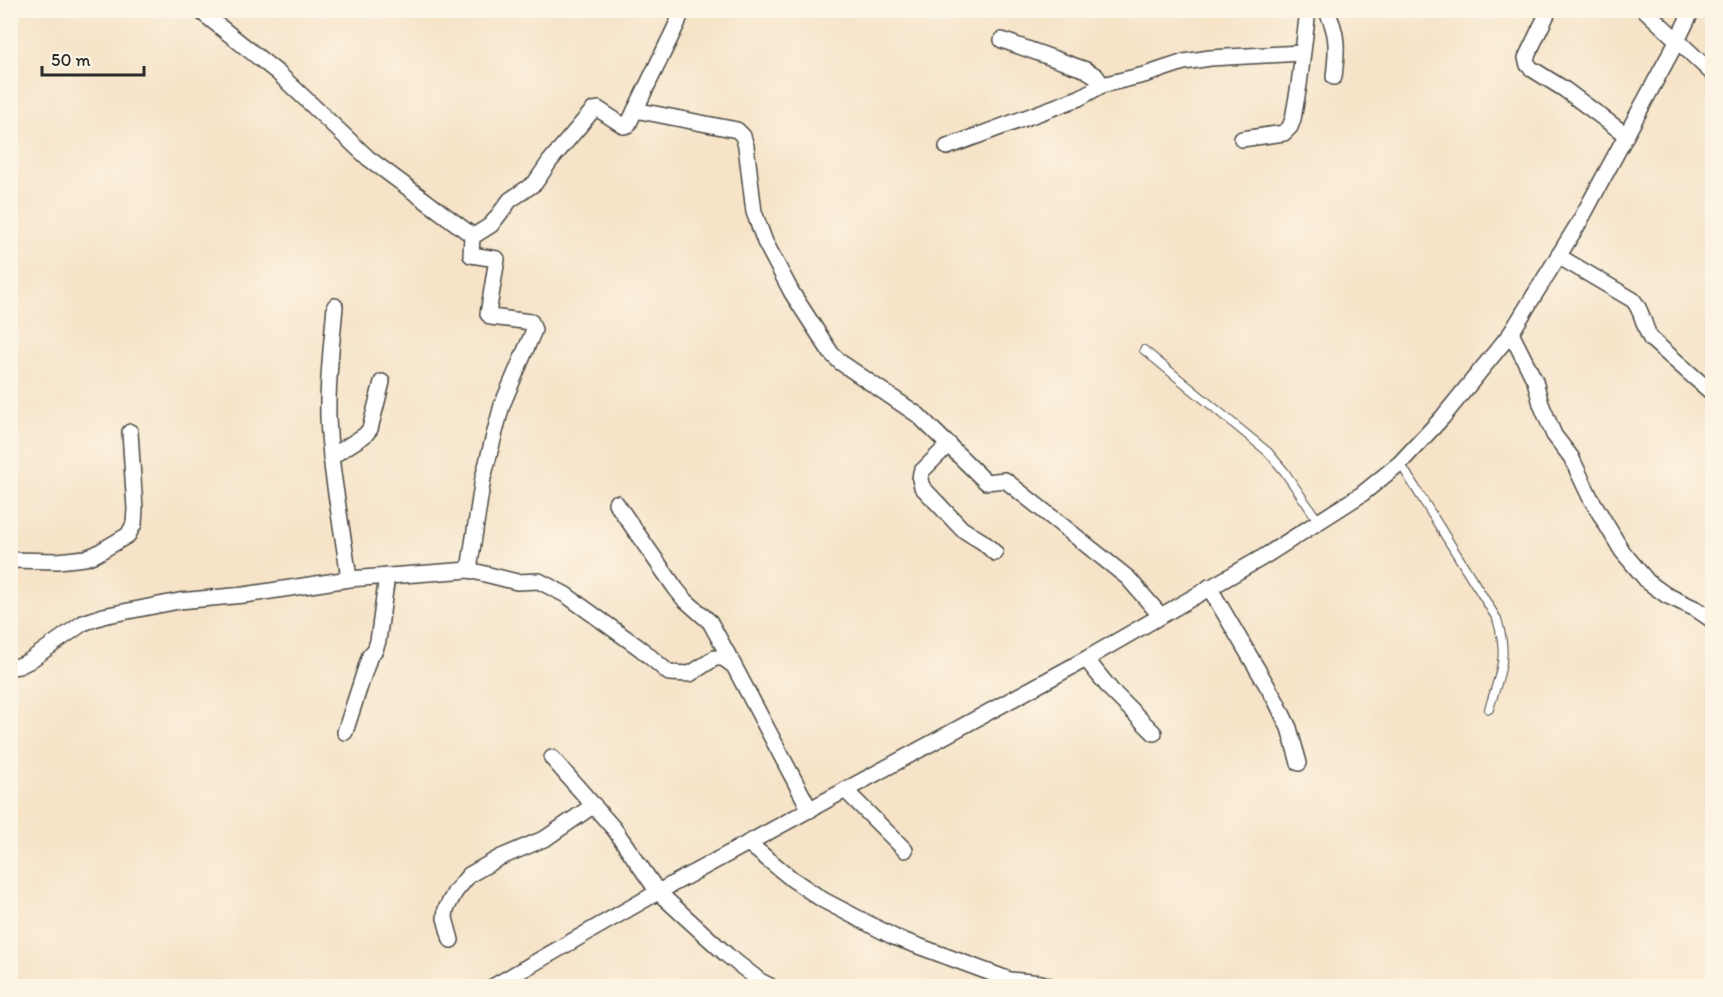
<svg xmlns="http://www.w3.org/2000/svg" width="1723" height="997" font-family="Itim,sans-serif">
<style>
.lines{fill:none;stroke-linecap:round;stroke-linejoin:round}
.service-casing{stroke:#494743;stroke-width:10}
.minor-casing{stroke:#494743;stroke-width:18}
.service{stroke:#fff;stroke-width:8}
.minor{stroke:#fff;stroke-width:15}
</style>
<rect width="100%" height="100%" fill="#fcf5e5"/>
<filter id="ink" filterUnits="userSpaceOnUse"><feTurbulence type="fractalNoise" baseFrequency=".0167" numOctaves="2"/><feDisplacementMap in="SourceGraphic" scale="12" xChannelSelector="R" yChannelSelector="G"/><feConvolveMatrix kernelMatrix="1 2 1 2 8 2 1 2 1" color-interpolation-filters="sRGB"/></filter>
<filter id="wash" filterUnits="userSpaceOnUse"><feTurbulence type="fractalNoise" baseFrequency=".008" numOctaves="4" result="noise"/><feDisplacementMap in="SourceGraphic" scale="24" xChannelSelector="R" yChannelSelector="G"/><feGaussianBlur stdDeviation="1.35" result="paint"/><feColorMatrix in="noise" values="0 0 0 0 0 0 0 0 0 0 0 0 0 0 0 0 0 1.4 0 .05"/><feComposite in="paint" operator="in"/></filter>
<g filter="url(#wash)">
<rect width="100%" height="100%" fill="#f6e3c8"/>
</g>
<g filter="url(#ink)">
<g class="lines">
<defs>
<g id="service">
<path d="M1144 350 1268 452 1284 471 1319 522"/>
<path d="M1400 463 1497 619C1509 657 1500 673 1489 709"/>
</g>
<g id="minor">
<path d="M199 10 278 73 368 158 473 236"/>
<path d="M1326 10C1339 34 1337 51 1334 77"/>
<path d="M1549 10 1526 58 1528 65 1532 69 1564 89 1626 135"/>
<path d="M1645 10 1712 73"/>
<path d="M1002 40 1086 70 1096 76 1102 85"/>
<path d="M635 110 737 130 743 136 746 146 754 212 765 242 792 293 831 353 840 362 918 415 986 482 1005 480 1128 578 1160 615"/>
<path d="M1242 139 1284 133 1290 127 1293 119 1299 85 1308 10"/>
<path d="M947 147 1079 98 1102 85 1148 74 1184 62 1210 58 1302 53"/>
<path d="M1558 256 1633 300C1643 311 1643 326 1651 339L1712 393"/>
<path d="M335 306C332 343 327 380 328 417 330 471 342 525 349 579"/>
<path d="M1511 333 1535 381 1541 404 1554 435 1571 457 1590 497 1622 551 1648 582 1666 595 1696 609 1712 620"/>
<path d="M949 444 921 472 920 479 922 487 962 529 983 542 995 553"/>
<path d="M331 457 365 435 370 429 382 382"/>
<path d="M616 503 676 589 684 599 710 622 733 664"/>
<path d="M10 560 58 561 85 558 96 554 128 535 134 524 135 509 130 432"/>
<path d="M469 570 483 478 502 405 534 330 531 322 491 317 488 314 497 259 471 255 472 237 491 225 510 200 535 183 550 161 593 110 598 109 624 126 628 125 677 24 682 10"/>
<path d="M1209 587 1276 701 1289 728 1299 763"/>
<path d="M1086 659 1111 690 1154 733"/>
<path d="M10 667 19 666 29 661 83 623 103 616 179 601 244 595 349 579 469 570 517 582 539 581 566 595 641 649 669 673 690 674 715 658H723L734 666 810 810"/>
<path d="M345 732 370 655 375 650 378 641 387 576"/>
<path d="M552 758 615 830 658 892 727 955 760 981 770 986"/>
<path d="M845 790 905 850"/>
<path d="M748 843 792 879 823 900 894 937 1010 980 1041 983 1049 986"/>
<path d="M451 940 445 918 446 909 455 892 469 875 499 858 546 838 594 805"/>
<path d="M494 986 658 892 1086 659 1265 556 1362 494 1400 463 1442 418 1511 333 1580 221 1677 41 1692 10"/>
</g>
</defs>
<use href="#service" class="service-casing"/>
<use href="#minor" class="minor-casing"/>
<use href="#service" class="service"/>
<use href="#minor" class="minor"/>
</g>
</g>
<rect width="1723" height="997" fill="none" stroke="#fcf5e5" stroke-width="36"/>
<path d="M42 66v9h102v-9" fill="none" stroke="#2b2b2b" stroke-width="3"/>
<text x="51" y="66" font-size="18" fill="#2b2b2b" stroke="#fcf5e5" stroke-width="4.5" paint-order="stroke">50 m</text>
</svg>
